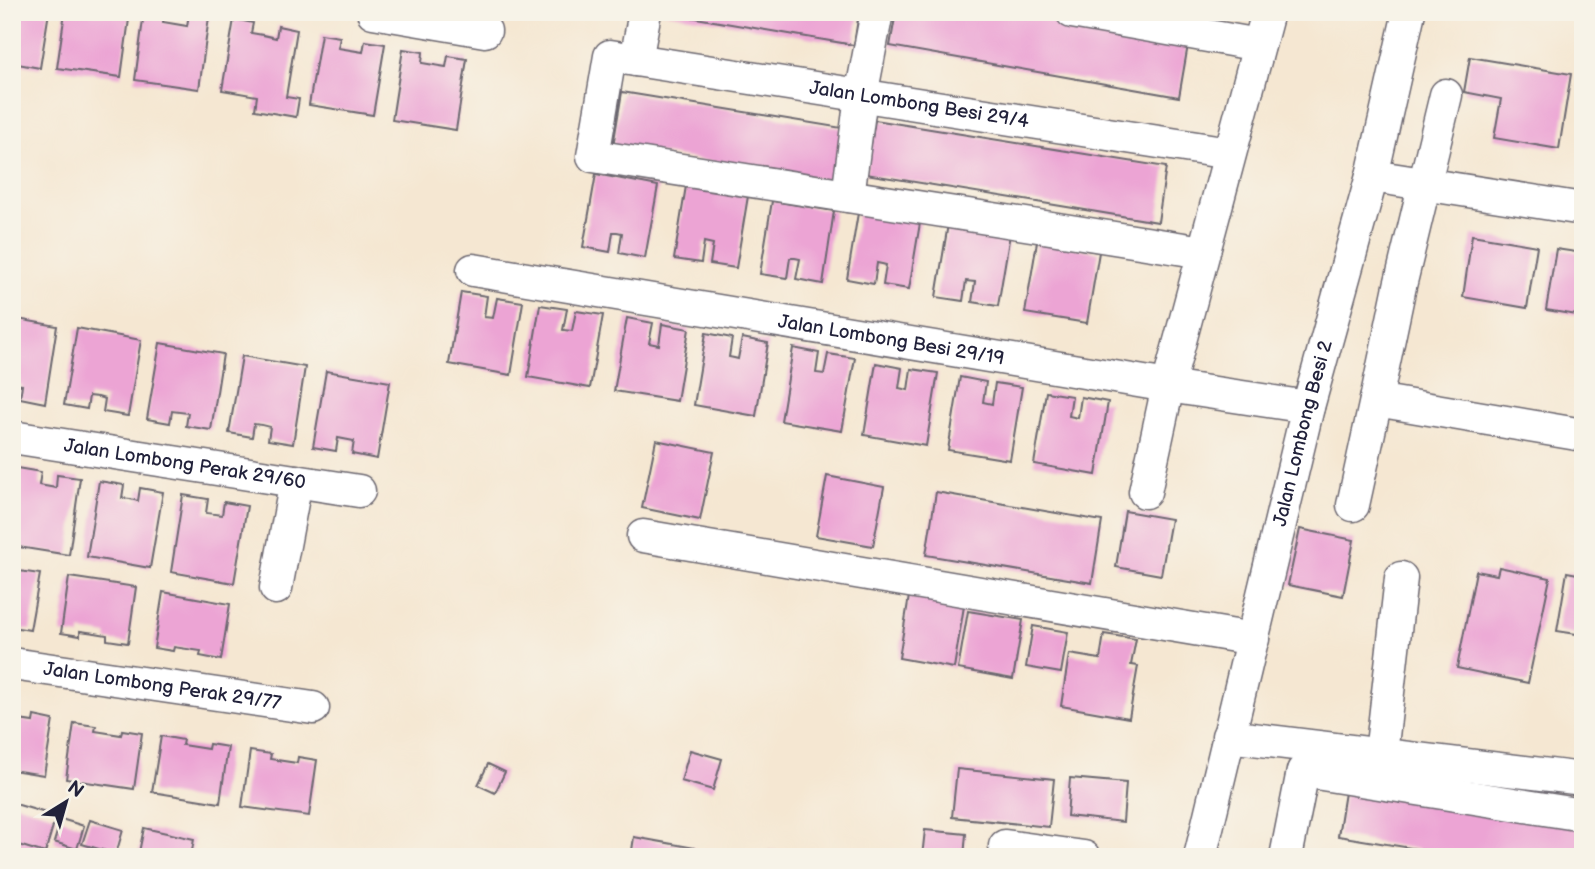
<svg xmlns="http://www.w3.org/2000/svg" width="1595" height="869" font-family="'Balsamiq Sans',sans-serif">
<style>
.building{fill:#eca4d4}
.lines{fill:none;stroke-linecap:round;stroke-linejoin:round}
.minor-casing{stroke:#6c6770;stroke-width:35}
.minor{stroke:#fff;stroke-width:32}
.labels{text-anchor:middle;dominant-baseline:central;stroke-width:6;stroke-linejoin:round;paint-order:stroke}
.street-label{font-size:19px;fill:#22223b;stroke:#f7f3e8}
</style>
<rect width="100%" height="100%" fill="#f7f3e8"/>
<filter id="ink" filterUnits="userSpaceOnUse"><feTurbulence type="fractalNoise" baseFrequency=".0143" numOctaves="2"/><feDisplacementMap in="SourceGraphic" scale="14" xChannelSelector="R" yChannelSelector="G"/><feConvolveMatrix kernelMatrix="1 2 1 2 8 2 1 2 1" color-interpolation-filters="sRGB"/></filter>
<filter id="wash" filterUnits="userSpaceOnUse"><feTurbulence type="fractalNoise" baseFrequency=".00686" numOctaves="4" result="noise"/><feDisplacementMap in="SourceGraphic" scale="28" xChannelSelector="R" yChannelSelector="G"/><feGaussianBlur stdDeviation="1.57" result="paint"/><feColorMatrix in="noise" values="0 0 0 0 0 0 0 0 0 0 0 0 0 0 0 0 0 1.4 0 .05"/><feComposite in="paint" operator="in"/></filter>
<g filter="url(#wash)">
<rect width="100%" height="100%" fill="#f5e7d2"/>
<g id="blocks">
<g class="building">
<path d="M12 12H49L40 68 12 63Z"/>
<path d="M65 12 109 14 110 12H130L121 77 57 68Z"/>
<path d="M144 12H164L163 22 187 26 189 14 209 17 199 89 135 80Z"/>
<path d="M661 12H859L854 45Z"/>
<path d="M896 12H1039L1189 39 1179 97 890 46Z"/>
<path d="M234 19 253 23 251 33 263 35 276 38 278 26 297 30 286 97 299 99 296 117 255 110 257 96 222 90Z"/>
<path d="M321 34 340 37 338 48 363 52 365 41 385 44 373 115 309 105Z"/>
<path d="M403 49 423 52 422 63 446 67 448 56 467 59 456 130 392 120Z"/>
<path d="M1470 57 1571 74 1559 149 1494 138 1501 99 1464 92Z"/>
<path d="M622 92 842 128 834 181 613 146Z"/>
<path d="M875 120 1166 167 1158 222 866 174Z"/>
<path d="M596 174 658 186 645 258 619 253 622 233 617 232H613L610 252 583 247Z"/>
<path d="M686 186 748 196 736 268 710 264 713 244 704 242 701 263 674 259Z"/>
<path d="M772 201 834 211 823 284 796 279 800 259 795 258H790L787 278 760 274Z"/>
<path d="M859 207 921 217 909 289 883 285 886 265 882 264 877 263 874 284 847 279Z"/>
<path d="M948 224 1010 234 998 306 972 302 975 282 966 281 963 301 936 297Z"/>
<path d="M1472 235 1537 246 1527 308 1463 297Z"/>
<path d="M1037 242 1099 252 1087 323 1025 313Z"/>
<path d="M1556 249 1583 253V316L1546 310Z"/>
<path d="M461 292 487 296 484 317 493 318 497 298 523 302 511 375 449 364Z"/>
<path d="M540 305 567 309 563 330 572 331 576 311 603 315 590 388 528 377Z"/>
<path d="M12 318 57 326 45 403 20 398 22 385 12 384Z"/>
<path d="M627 318 653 323 649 343 659 345 662 324 689 329 677 401 614 391Z"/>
<path d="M77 328 141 340 128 416 103 412 105 399 98 397 89 396 87 409 64 405Z"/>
<path d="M706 333 732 338 729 357 734 358 738 359 742 338 768 343 756 416 694 405Z"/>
<path d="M160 343 223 354 211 430 186 426 188 413 172 411 170 423 147 419Z"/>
<path d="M793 348 819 353 816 373 824 374 828 354 855 358 842 431 781 421Z"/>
<path d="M242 356 305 367 293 444 268 440 270 427 262 425 254 424 252 437 229 433Z"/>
<path d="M876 363 902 368 899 388 908 390 911 369 938 373 926 446 864 435Z"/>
<path d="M326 371 390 382 377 459 352 454 354 441 338 438 336 451 313 447Z"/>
<path d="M960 377 986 382 983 402 992 404 995 383 1022 387 1010 460 948 450Z"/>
<path d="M1046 392 1072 396 1069 416 1078 418 1081 397 1108 402 1096 475 1034 464Z"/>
<path d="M656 440 714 452 700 520 642 508Z"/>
<path d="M17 468 41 472 39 485 56 488 57 475 80 478 69 555 12 546V498Z"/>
<path d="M827 476 884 487 873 546 816 536Z"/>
<path d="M99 481 124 485 122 498 130 499 138 501 140 488 163 492 150 568 87 557Z"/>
<path d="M936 492 1102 521 1092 583 926 555Z"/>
<path d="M183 495 208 499 206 513 222 515 224 502 247 506 234 583 171 572Z"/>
<path d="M1125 511 1171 519 1161 575 1116 567Z"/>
<path d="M1300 529 1354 540 1343 596 1288 585Z"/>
<path d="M1499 567 1550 578 1528 683 1457 668 1476 571 1497 575Z"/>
<path d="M12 570 40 574 30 630 12 627Z"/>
<path d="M1567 572 1583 575V635L1557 631Z"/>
<path d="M69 577 136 587 128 643 107 640V635L95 633 80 631V636L61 633Z"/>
<path d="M163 592 230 604 221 660 200 656 201 651 174 647 173 651 154 648Z"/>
<path d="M909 596 964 606 954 668 899 658Z"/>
<path d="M968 611 1023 620 1013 679 958 669Z"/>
<path d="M1033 626 1068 632 1061 673 1026 667Z"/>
<path d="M1104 634 1136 639 1131 665 1138 666 1129 718 1061 706 1069 654 1100 659Z"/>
<path d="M34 716 53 720 44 775 12 770V719L33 722Z"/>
<path d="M74 723 96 726 95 731 121 735 122 730 142 733 134 789 66 779Z"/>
<path d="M161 736 183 740 182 745 208 749 209 744 228 747 220 803 152 792Z"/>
<path d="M690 750 722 759 713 790 681 781Z"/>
<path d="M250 751 271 754 270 759 297 763 298 757 317 760 309 816 242 807Z"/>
<path d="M488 764 505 772 495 793 478 785Z"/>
<path d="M957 769 1054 779 1049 827 952 817Z"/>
<path d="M1070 778 1126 783 1123 822 1067 816Z"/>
<path d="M1346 786 1583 824V857H1465L1338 836Z"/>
<path d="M12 803 56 816 45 853 12 843Z"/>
<path d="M61 819 84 826 77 849 54 842Z"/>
<path d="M90 820 123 830 116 854 82 844Z"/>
<path d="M144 828 194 839 191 857H138Z"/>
<path d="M925 830 966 834 964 857H922Z"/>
<path d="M634 837 695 848 694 857H631Z"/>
<path d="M769 850 801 855V857H768Z"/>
</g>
</g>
</g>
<g filter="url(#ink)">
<use href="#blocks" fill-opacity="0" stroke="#6c6770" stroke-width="2"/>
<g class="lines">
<defs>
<g id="minor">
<path d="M373 12 485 31"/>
<path d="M1072 12 1259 45"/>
<path d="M636 60 645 12"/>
<path d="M1446 95 1400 286 1376 400 1583 435"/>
<path d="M1372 176 1583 209"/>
<path d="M848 196 861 96 877 12"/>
<path id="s1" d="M1203 252 593 156 610 56 1229 153"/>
<path id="s2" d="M473 270 1168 386 1308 407"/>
<path id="s3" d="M12 437 359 491"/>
<path d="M1145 492 1168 386 1268 12"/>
<path d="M1353 505 1376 400"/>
<path d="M643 536 1253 639"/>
<path d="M276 588 296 481"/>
<path id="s4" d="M12 664 313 708"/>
<path d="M1228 736 1583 779"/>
<path d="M1381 754 1401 578"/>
<path d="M1005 846 1084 857"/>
<path id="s5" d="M1200 857 1308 407 1372 176 1409 12"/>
<path d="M1286 857 1303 771 1583 815"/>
</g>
</defs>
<use href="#minor" class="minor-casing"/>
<use href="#minor" class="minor"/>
</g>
</g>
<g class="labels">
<g class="street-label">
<text stroke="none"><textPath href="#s1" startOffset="1032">Jalan Lombong Besi 29/4</textPath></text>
<text stroke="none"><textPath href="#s2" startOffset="424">Jalan Lombong Besi 29/19</textPath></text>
<text stroke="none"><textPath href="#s5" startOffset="436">Jalan Lombong Besi 2</textPath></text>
<text stroke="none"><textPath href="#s3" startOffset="175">Jalan Lombong Perak 29/60</textPath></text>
<text stroke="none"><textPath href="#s4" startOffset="152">Jalan Lombong Perak 29/77</textPath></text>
</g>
</g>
<rect width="1595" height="869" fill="none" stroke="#f7f3e8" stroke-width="42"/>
<g transform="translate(66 802) rotate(37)" stroke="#f7f3e8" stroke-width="5" paint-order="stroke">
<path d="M0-5L12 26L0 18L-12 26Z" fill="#22223b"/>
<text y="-10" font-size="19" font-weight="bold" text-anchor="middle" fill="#22223b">N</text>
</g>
</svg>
